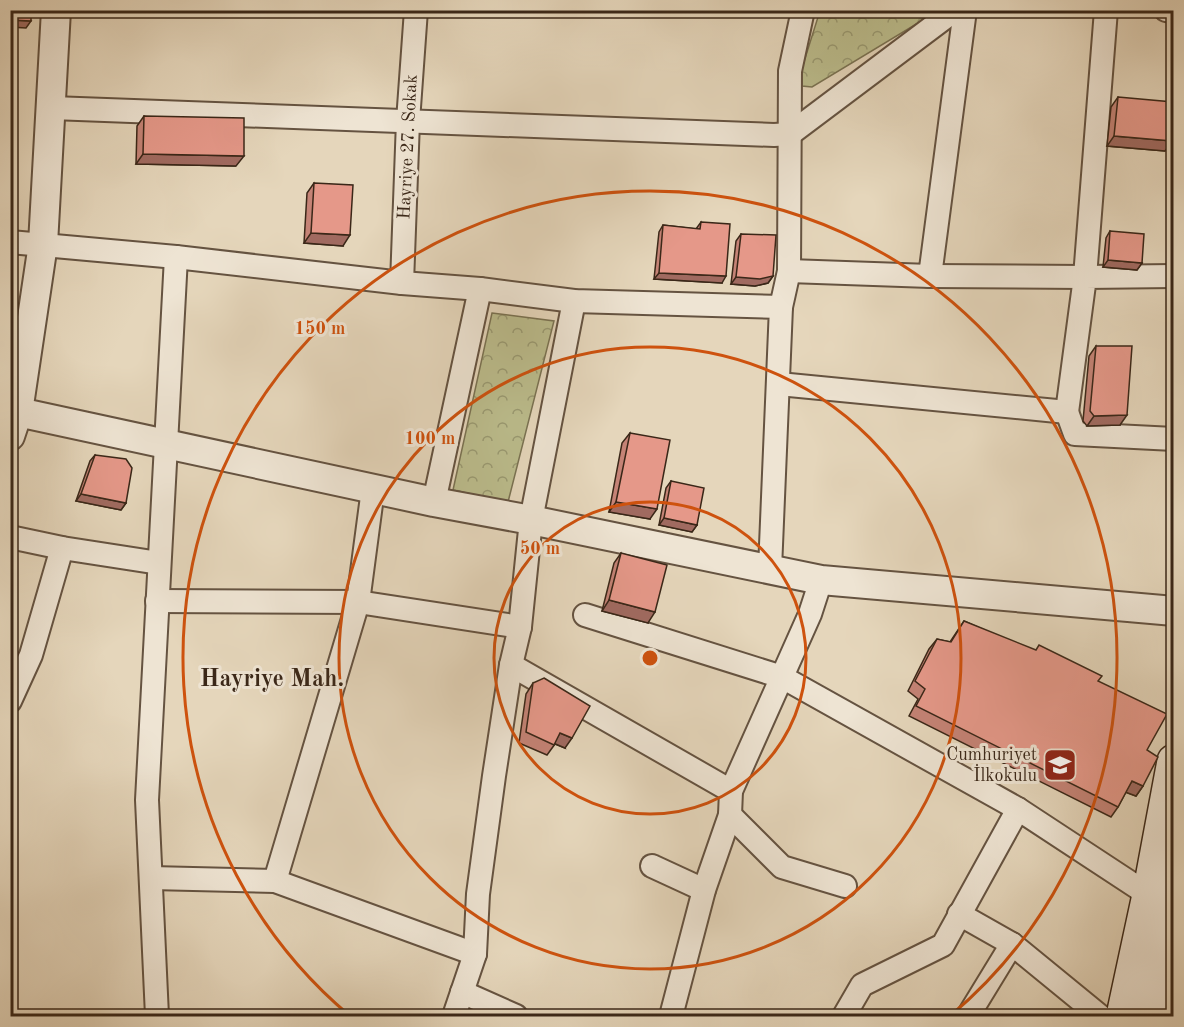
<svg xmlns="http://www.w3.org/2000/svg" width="1184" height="1027" font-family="'Old Standard TT',serif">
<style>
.park{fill:url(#park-crowns);stroke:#7a7252;stroke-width:1.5}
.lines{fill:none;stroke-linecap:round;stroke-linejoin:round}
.minor-casing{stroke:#655341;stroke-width:26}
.tertiary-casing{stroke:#655341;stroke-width:32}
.secondary-casing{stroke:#3a2718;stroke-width:36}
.minor{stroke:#eee4d3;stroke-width:22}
.tertiary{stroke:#eee4d3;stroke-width:28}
.secondary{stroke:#eee4d3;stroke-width:33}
.wall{fill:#c58376;stroke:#3a2718;stroke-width:1.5}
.shaded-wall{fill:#a06a60;stroke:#3a2718;stroke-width:1.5}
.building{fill:#e59889;stroke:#3a2718;stroke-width:1.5}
.ring{fill:none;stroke:#ce520e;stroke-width:3}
.labels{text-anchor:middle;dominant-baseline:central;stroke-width:6;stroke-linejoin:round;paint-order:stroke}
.street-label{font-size:18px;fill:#3a2718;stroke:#eee4d3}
.poi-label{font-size:18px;fill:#3a2718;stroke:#eee4d3;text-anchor:end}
.district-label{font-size:24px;font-weight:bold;fill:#3a2718;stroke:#eee4d3}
.centre{fill:#ce520e;stroke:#eee4d3;stroke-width:3}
.ring-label{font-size:18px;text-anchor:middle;font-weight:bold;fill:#ce520e;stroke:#eee4d3;stroke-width:6;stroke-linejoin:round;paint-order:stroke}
</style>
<defs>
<pattern id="park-crowns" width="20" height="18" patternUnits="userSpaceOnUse" patternTransform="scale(1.5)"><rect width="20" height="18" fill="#bbbc8c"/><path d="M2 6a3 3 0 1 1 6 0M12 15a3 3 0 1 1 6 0" fill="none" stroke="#999971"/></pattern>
</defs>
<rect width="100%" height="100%" fill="#e5d6bb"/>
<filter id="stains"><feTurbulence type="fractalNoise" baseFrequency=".00333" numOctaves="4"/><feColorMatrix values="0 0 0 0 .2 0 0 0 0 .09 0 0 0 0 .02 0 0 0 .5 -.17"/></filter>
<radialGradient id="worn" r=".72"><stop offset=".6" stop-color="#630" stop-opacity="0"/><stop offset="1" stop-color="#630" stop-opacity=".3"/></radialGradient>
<g class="park">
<path d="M823 11H938L812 87 802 86V68L818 17Z"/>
<path d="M492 313 554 321 508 502 453 490Z"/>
</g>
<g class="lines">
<defs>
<g id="minor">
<path d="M1166 10 1174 11"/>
<path d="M52 108 774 135 790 134 955 10"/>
<path d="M10 242 176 257 402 283 480 289 574 301 781 307 770 569"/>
<path d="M789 271 930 276 965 10"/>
<path d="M930 276 1085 277 1106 10"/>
<path d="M402 283 408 121 416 10"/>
<path d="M781 307 789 271 790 71 803 10"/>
<path d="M779 384 1067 412 1085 277 1174 276"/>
<path d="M1067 412 1075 434 1174 439"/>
<path d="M434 502 480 289"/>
<path d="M10 537 62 548 159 563"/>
<path d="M157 601 358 602 520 627"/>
<path d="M585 615 782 677 1018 809"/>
<path d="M511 665 731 791"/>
<path d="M10 701 31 655 62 548"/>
<path d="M730 815 782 867 845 886"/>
<path d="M652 866 704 890"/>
<path d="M151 878 275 881 475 954"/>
<path d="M275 881 358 602 373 489"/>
<path d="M959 914 1012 944 1100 1016"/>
<path d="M462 992 516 1016"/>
<path d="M157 1016 147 800 176 257"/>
<path d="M454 1016 475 954 478 894 494 776 511 665 520 627 531 520 574 301"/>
<path d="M671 1016 704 890 730 815 731 791 810 614 821 580"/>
<path d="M844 1016 862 985 943 945 1018 809 1149 895"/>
<path d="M968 1016 1012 944"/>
</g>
<g id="tertiary">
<path d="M18 412 434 502 531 520 821 580 1174 611"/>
<path d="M10 436 18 412 43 244 56 10"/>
</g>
<g id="secondary">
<path d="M1123 1016 1149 895 1174 761"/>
<path d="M1148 1016 1174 903"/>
</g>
</defs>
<use href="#minor" class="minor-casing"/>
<use href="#tertiary" class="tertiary-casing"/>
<use href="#secondary" class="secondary-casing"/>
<use href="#minor" class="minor"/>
<use href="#tertiary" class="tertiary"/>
<use href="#secondary" class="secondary"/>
</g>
<g class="wall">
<path d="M1118 97 1172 141 1165 151 1107 146 1111 107Z"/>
<path d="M144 116 236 166 136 164 137 126Z"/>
<path d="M314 183 343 246 304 243 307 193Z"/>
<path d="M701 222 722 283 654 279 659 232 663 225 696 229Z"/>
<path d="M1110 231 1142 263 1137 270 1103 267 1106 238Z"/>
<path d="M741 234 773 276 768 283 755 286 731 284 736 241Z"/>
<path d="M1173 289V334L1170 333 1172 291Z"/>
<path d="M1096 346 1120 425 1087 426 1083 421 1089 356Z"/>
<path d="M630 433 650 519 609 512 622 443Z"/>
<path d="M95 455 126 503 121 510 76 501 90 461Z"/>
<path d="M671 481 697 525 692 532 659 525 666 488Z"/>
<path d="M621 553 648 623 602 611 614 563Z"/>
<path d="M964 621 1098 681 1147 750 1143 786 1136 796 1126 792 1118 807 1111 817 909 716 918 699 908 691 929 649 937 639 950 642Z"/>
<path d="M533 683 565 748 555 744 547 755 519 743 526 694Z"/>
</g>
<g class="shaded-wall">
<path d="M10 20 31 21 26 28 10 27Z"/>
<path d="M1114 136 1172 141 1165 151 1107 146Z"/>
<path d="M143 154 244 156 236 166 136 164Z"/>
<path d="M311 233 350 235 343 246 304 243Z"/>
<path d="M1108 260 1142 263 1137 270 1103 267Z"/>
<path d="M659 273 726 276 722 283 654 279Z"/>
<path d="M773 276 768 283 755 286 731 284 736 277Z"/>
<path d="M1127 415 1120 425 1087 426 1094 416Z"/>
<path d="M81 494 126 503 121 510 76 501Z"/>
<path d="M616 502 657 509 650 519 609 512Z"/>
<path d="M664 518 697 525 692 532 659 525Z"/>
<path d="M609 600 655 612 648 623 602 611Z"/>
<path d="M560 733 572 738 565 748 553 743Z"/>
<path d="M1132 781 1143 786 1136 796 1125 792Z"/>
</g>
<g class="building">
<path d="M10 10H31V21L10 20Z"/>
<path d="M1118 97 1173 102V127L1172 141 1114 136Z"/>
<path d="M144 116 244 118V156L143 154Z"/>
<path d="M314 183 353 185 350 235 311 233Z"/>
<path d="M701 222 730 224 726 276 659 273 663 225 700 229Z"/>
<path d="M1110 231 1144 234 1142 263 1108 260Z"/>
<path d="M741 234 776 235 773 276 760 279 736 277Z"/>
<path d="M1096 346H1132L1127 415 1094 416 1090 411Z"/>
<path d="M630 433 670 440 657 509 616 502Z"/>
<path d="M95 455 126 459 132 468 126 503 81 494Z"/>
<path d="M671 481 704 488 697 525 664 518Z"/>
<path d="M621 553 667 565 655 612 609 600Z"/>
<path d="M964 621 1036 650 1039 645 1102 676 1098 681 1167 714 1147 750 1158 757 1143 786 1132 781 1118 807 916 706 925 689 915 681 937 639 951 642Z"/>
<path d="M544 678 590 706 572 738 560 733 554 745 526 732 533 683Z"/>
</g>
<g class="ring">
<circle cx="650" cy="658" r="156"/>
<circle cx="650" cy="658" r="311"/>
<path d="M350 1016A467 467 0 1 1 950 1016"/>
</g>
<defs>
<symbol id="school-square" viewBox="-11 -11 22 22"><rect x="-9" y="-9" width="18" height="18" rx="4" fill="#8f2418" stroke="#eee4d3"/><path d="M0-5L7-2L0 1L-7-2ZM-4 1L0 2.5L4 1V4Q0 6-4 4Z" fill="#fff"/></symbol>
</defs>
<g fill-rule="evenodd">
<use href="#school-square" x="1041" y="746" width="38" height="38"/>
</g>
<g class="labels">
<g class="street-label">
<text transform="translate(408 147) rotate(-87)">Hayriye 27. Sokak</text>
</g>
<g class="poi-label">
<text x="1037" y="755">Cumhuriyet<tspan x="1037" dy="21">İlkokulu</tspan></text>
</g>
<g class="district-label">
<text x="272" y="680">Hayriye Mah.</text>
</g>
</g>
<circle cx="650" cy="658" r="9" class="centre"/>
<g class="ring-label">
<text x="320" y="334">150 m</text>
<text x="430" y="444">100 m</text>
<text x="540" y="554">50 m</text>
</g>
<rect width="1184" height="1027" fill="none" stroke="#e5d6bb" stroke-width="36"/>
<rect x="12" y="12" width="1160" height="1003" fill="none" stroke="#3a2718" stroke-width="3"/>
<rect x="18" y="18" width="1148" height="991" fill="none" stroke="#3a2718" stroke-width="1.5"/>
<rect width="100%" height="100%" filter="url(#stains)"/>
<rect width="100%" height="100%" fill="url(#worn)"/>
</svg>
